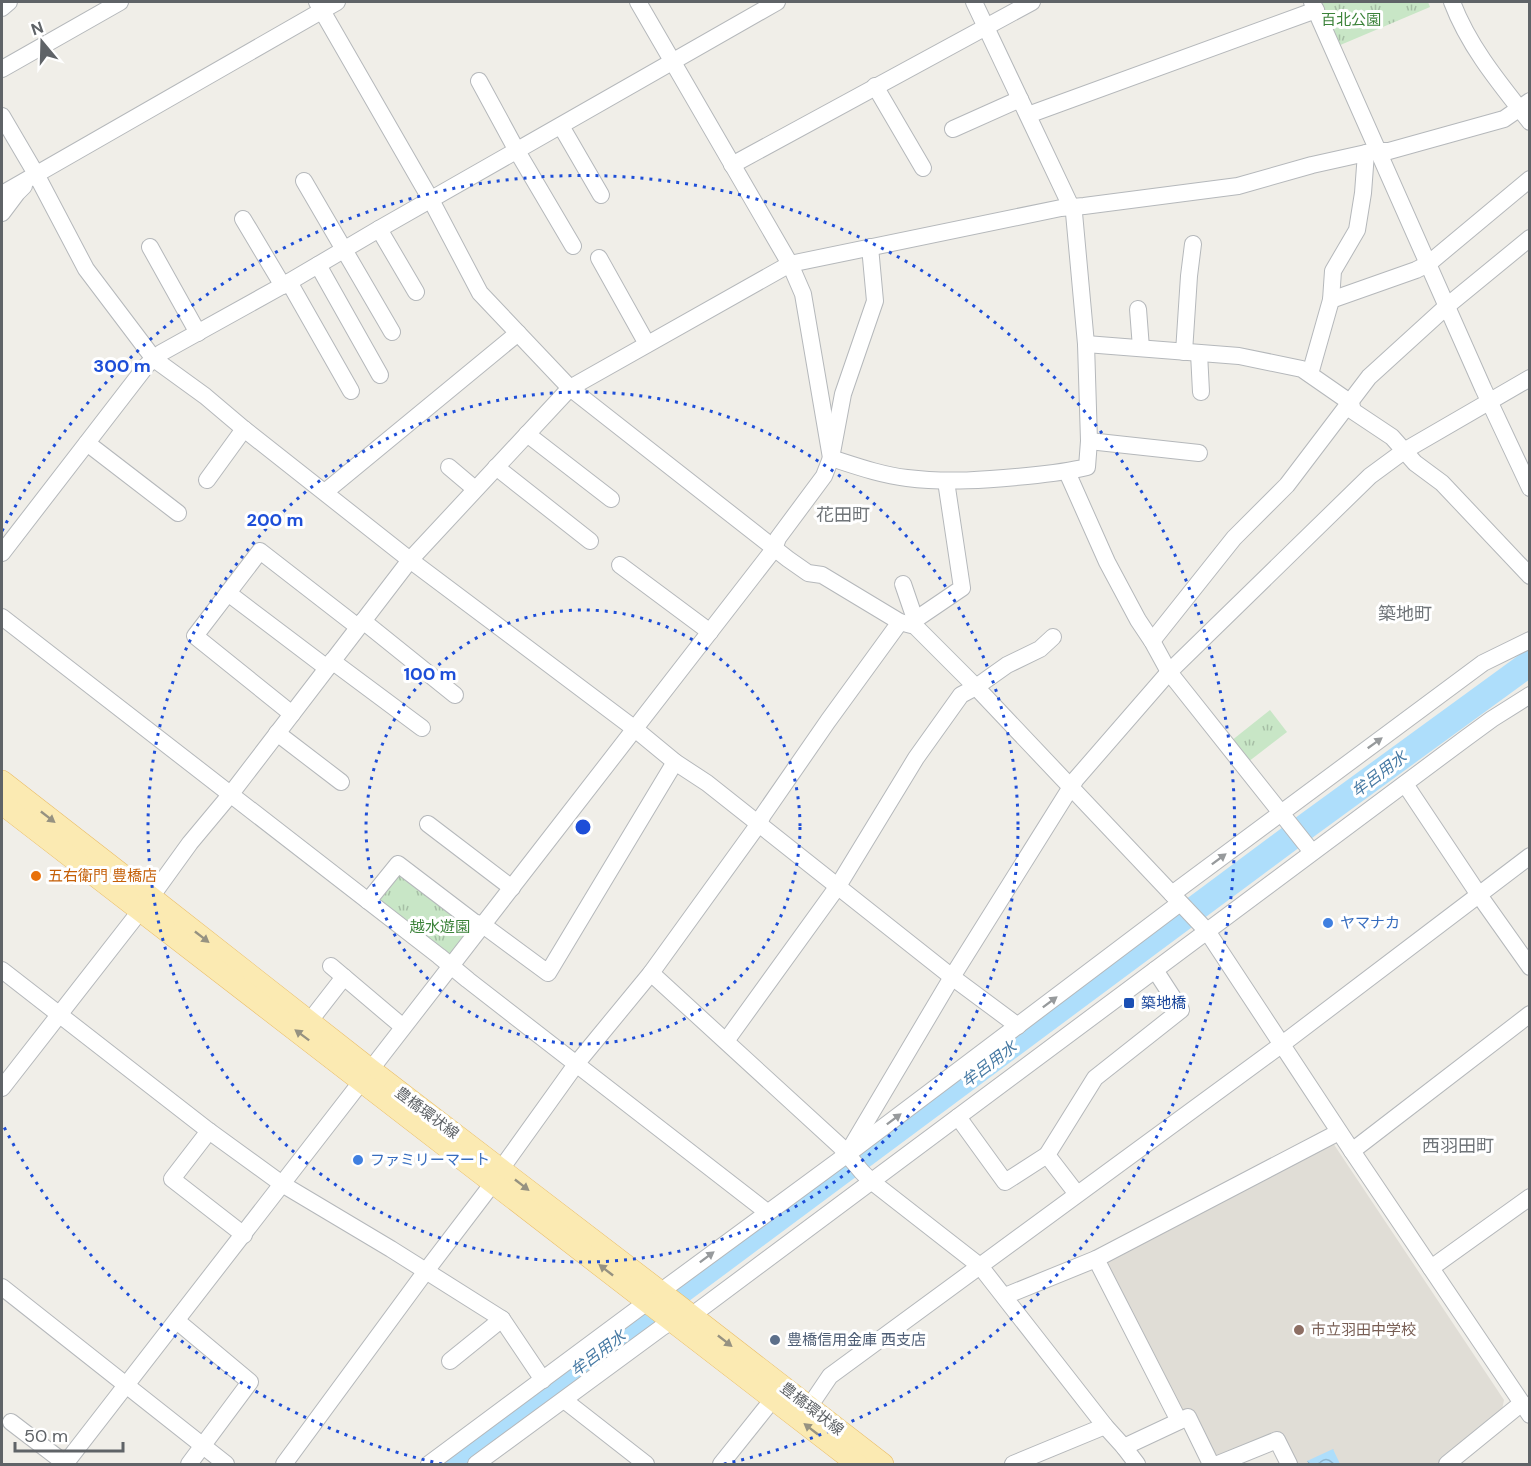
<svg xmlns="http://www.w3.org/2000/svg" width="1531" height="1466" font-family="'DM Sans','Noto Sans JP',sans-serif">
<style>
.education{fill:#e0ddd6}
.park{fill:url(#park-tufts)}
.water{fill:url(#water-waves)}
.lines{fill:none;stroke-linecap:round;stroke-linejoin:round}
.river{stroke:#aedefb;stroke-width:26}
.minor-casing{stroke:#b5b8bb;stroke-width:18}
.major-casing{stroke:#eabd67;stroke-width:22}
.minor{stroke:#fff;stroke-width:16}
.major{stroke:#fbeab2;stroke-width:21}
.oneway{fill:#979a9c}
.oneway2{fill:#969281}
.ring{fill:none;stroke:#1d4ed8;stroke-width:3;stroke-dasharray:3 6}
.food-dot{fill:#e8710a;stroke:#fff;stroke-width:2}
.shop-dot{fill:#3f7fe0;stroke:#fff;stroke-width:2}
.transit-dot{fill:#1a4fb4;stroke:#fff;stroke-width:2}
.education-dot{fill:#8d6e63;stroke:#fff;stroke-width:2}
.service-dot{fill:#5c6f8a;stroke:#fff;stroke-width:2}
.labels{text-anchor:middle;dominant-baseline:central;stroke-width:6;stroke-linejoin:round;paint-order:stroke}
.park-label{font-size:15px;fill:#3c833a;stroke:#fff}
.food-label{font-size:15px;fill:#c56008;stroke:#fff;text-anchor:start}
.shop-label{font-size:15px;fill:#366cbe;stroke:#fff;text-anchor:start}
.transit-label{font-size:15px;fill:#164399;stroke:#fff;text-anchor:start}
.street-label{font-size:15px;fill:#5f6367;stroke:#fff}
.education-label{font-size:15px;fill:#785e54;stroke:#fff;text-anchor:start}
.service-label{font-size:15px;fill:#4e5e75;stroke:#fff;text-anchor:start}
.water-label{font-size:16px;font-style:italic;fill:#477aa4;stroke:#fff}
.quarter-label{font-size:18px;fill:#707579;stroke:#fff}
.centre{fill:#1d4ed8;stroke:#fff;stroke-width:3}
.ring-label{font-size:18px;text-anchor:middle;font-weight:bold;fill:#1d4ed8;stroke:#fff;stroke-width:6;stroke-linejoin:round;paint-order:stroke}
</style>
<defs>
<pattern id="park-tufts" width="24" height="20" patternUnits="userSpaceOnUse" patternTransform="scale(1.5)"><rect width="24" height="20" fill="#c8e6c6"/><path d="M3 7l-1-3M5 7V3M7 7l1-3M15 17l-1-3M17 17v-4M19 17l1-3" fill="none" stroke="#a6bea5"/></pattern>
<pattern id="water-waves" width="16" height="10" patternUnits="userSpaceOnUse" patternTransform="scale(1.5)"><rect width="16" height="10" fill="#aedefb"/><path d="M0 5q4-4 8 0t8 0" fill="none" stroke="#91b8cf"/></pattern>
</defs>
<rect width="100%" height="100%" fill="#f0eee8"/>
<path class="education" d="M1331 1140 1504 1400 1502 1410 1437 1464H1294L1278 1434 1214 1460 1183 1414 1105 1260Z"/>
<g class="park">
<path d="M1319 2H1428L1430 7 1338 46Z"/>
<path d="M1270 710 1287 732 1248 762 1231 741Z"/>
<path d="M402 873 469 924 472 933 454 955 446 957 377 899Z"/>
</g>
<path class="water" d="M1333 1449 1340 1464H1309L1307 1461Z"/>
<g class="lines">
<path class="river" d="M448 1464 1309 824 1530 663"/>
<defs>
<g id="minor">
<path d="M317 2 431 200 480 293 570 388 788 559 808 573 822 575 900 622 915 626 976 687 1207 931 1352 1151 1530 1415"/>
<path d="M638 2 790 264 803 294 831 458C856 466 881 475 907 478 947 483 987 480 1027 476 1047 474 1067 472 1087 467L1089 441 1086 344 1074 213 974 2"/>
<path d="M1312 2 1483 388 1530 488"/>
<path d="M1452 2C1469 47 1500 84 1530 122"/>
<path d="M2 8 9 2"/>
<path d="M2 69 120 2"/>
<path d="M479 81 517 151 573 246"/>
<path d="M875 86 923 168"/>
<path d="M1028 115 1316 10"/>
<path d="M2 116 36 174 86 269 154 359 205 396 244 429 410 560 635 729 675 762 707 783 952 977 1018 1026"/>
<path d="M561 126 601 195"/>
<path d="M953 129 1020 99"/>
<path d="M732 165 1032 2"/>
<path d="M304 181 392 332"/>
<path d="M2 194 337 2"/>
<path d="M2 213 17 193 24 186"/>
<path d="M243 219 283 286"/>
<path d="M379 229 416 292"/>
<path d="M150 247 198 333"/>
<path d="M599 258 647 344"/>
<path d="M318 265 380 375"/>
<path d="M289 282 351 391"/>
<path d="M1331 300 1416 270 1428 264 1530 179"/>
<path d="M1138 309 1141 348"/>
<path d="M1086 344 1239 356 1302 369 1351 403 1353 411 1392 437 1415 463 1442 483 1530 576"/>
<path d="M1184 352 1189 276 1193 244"/>
<path d="M1199 353 1201 392"/>
<path d="M1310 374 1331 300 1333 271 1357 230 1363 193 1366 153"/>
<path d="M527 434 611 499"/>
<path d="M1089 441 1199 453"/>
<path d="M87 443 178 513"/>
<path d="M449 467 475 489"/>
<path d="M496 467 590 541"/>
<path d="M1067 472 1107 562 1138 620 1152 641 1169 672 1312 852"/>
<path d="M207 480 244 429"/>
<path d="M325 492 518 333"/>
<path d="M2 553 147 365 161 353 289 282 379 229 777 2"/>
<path d="M620 565 710 632"/>
<path d="M903 584 915 619"/>
<path d="M228 593 327 668"/>
<path d="M2 617 439 956 468 980 767 1212"/>
<path d="M363 621 455 695"/>
<path d="M909 624 962 588 946 481"/>
<path d="M1152 641 1234 538 1287 485 1369 377 1447 306 1530 238"/>
<path d="M332 661 422 728"/>
<path d="M292 714 195 636 260 551 358 627"/>
<path d="M277 733 341 782"/>
<path d="M1405 784 1479 895 1530 967"/>
<path d="M428 824 512 888"/>
<path d="M1172 894 1483 663 1530 640"/>
<path d="M368 901 398 864 474 922 483 925 548 973 675 762"/>
<path d="M331 966 403 1027"/>
<path d="M2 970 209 1131 282 1184 391 1249 502 1319 543 1380"/>
<path d="M651 973 840 1146 862 1172 871 1181 980 1266 1105 1426 1124 1447 1137 1464"/>
<path d="M309 1022 344 977"/>
<path d="M726 1041 838 886 916 758 961 695 976 687 1007 665 1040 649 1053 637"/>
<path d="M2 1088 151 897 190 843 230 795 410 560 570 388 790 264 1061 208 1084 206 1238 186 1312 165 1366 153 1378 151H1389L1504 119 1530 101"/>
<path d="M958 1117 1005 1182 1047 1155"/>
<path d="M209 1131 172 1179 244 1235"/>
<path d="M1352 1151 1530 1014"/>
<path d="M847 1154 952 977 1076 779 1169 672 1370 476 1404 451 1530 378"/>
<path d="M501 1169 577 1063 651 973 758 825 763 815 828 721 900 622"/>
<path d="M1077 1194 1047 1155 1095 1078 1181 1010 1155 970"/>
<path d="M1096 1259 1179 1421"/>
<path d="M1431 1268 1530 1197"/>
<path d="M2 1287 226 1464"/>
<path d="M660 1292 853 1150 1180 903"/>
<path d="M1005 1296 1096 1259 1339 1132"/>
<path d="M177 1321 250 1382 189 1464"/>
<path d="M450 1361 502 1319"/>
<path d="M564 1400 646 1464"/>
<path d="M809 1407 830 1376 1281 1045 1530 856"/>
<path d="M11 1422 66 1464"/>
<path d="M1124 1447 1188 1417 1211 1464"/>
<path d="M65 1464 774 549 778 538 824 476 831 458 843 394 875 301 870 247"/>
<path d="M284 1464 426 1271 493 1183"/>
<path d="M429 1464 647 1302"/>
<path d="M476 1464 661 1328 672 1321 691 1316 1466 738 1492 719 1530 695"/>
<path d="M721 1464 773 1399"/>
<path d="M1013 1464 1105 1426"/>
<path d="M1218 1464 1277 1440 1289 1464"/>
<path d="M1447 1464 1522 1403"/>
</g>
<g id="major">
<path d="M2 781 151 897 370 1069 678 1305 883 1464"/>
<path d="M2 804 857 1464"/>
</g>
</defs>
<use href="#minor" class="minor-casing"/>
<use href="#major" class="major-casing"/>
<use href="#minor" class="minor"/>
<use href="#major" class="major"/>
</g>
<defs><path id="oneway-solid" d="M-6-.8H1V-3.2L6.5 0L1 3.2V.8H-6Z" transform="scale(1.5)"/></defs>
<g class="oneway">
<use href="#oneway-solid" transform="translate(1375 743) rotate(-36)"/>
<use href="#oneway-solid" transform="translate(1219 859) rotate(-37)"/>
<use href="#oneway-solid" transform="translate(1050 1002) rotate(-37)"/>
<use href="#oneway-solid" transform="translate(894 1119) rotate(-37)"/>
<use href="#oneway-solid" transform="translate(707 1257) rotate(-37)"/>
</g>
<g class="oneway2">
<use href="#oneway-solid" transform="translate(48 817) rotate(38)"/>
<use href="#oneway-solid" transform="translate(202 937) rotate(38)"/>
<use href="#oneway-solid" transform="translate(302 1035) rotate(-143)"/>
<use href="#oneway-solid" transform="translate(522 1185) rotate(38)"/>
<use href="#oneway-solid" transform="translate(606 1270) rotate(-142)"/>
<use href="#oneway-solid" transform="translate(725 1341) rotate(38)"/>
<use href="#oneway-solid" transform="translate(811 1429) rotate(-142)"/>
</g>
<g class="ring">
<circle cx="583" cy="827" r="217"/>
<circle cx="583" cy="827" r="435"/>
<path d="M442 1464A652 652 0 0 1 2 1123M2 531A652 652 0 1 1 724 1464"/>
</g>
<circle class="food-dot" cx="36" cy="876" r="6"/>
<g class="shop-dot">
<circle cx="1328" cy="923" r="6"/>
<circle cx="358" cy="1160" r="6"/>
</g>
<rect class="transit-dot" x="1123" y="997" width="12" height="12" rx="3"/>
<circle class="education-dot" cx="1299" cy="1330" r="6"/>
<circle class="service-dot" cx="775" cy="1340" r="6"/>
<g class="labels">
<g class="park-label">
<text x="1351" y="20">百北公園</text>
<text x="440" y="927">越水遊園</text>
</g>
<g class="food-label">
<text x="48" y="876">五右衛門 豊橋店</text>
</g>
<g class="shop-label">
<text x="1340" y="923">ヤマナカ</text>
<text x="370" y="1160">ファミリーマート</text>
</g>
<g class="transit-label">
<text x="1141" y="1003">築地橋</text>
</g>
<g class="street-label">
<text transform="translate(427 1113) rotate(37)">豊橋環状線</text>
<text transform="translate(812 1409) rotate(38)">豊橋環状線</text>
</g>
<g class="education-label">
<text x="1311" y="1330">市立羽田中学校</text>
</g>
<g class="service-label">
<text x="787" y="1340">豊橋信用金庫 西支店</text>
</g>
<g class="water-label">
<text transform="translate(1379 774) rotate(-37)">牟呂用水</text>
<text transform="translate(989 1064) rotate(-37)">牟呂用水</text>
<text transform="translate(598 1353) rotate(-37)">牟呂用水</text>
</g>
<g class="quarter-label">
<text x="843" y="515">花田町</text>
<text x="1405" y="614">築地町</text>
<text x="1458" y="1146">西羽田町</text>
</g>
</g>
<circle cx="583" cy="827" r="9" class="centre"/>
<g class="ring-label">
<text x="122" y="372">300 m</text>
<text x="275" y="526">200 m</text>
<text x="430" y="680">100 m</text>
</g>
<rect width="1531" height="1466" fill="none" stroke="#5f6367" stroke-width="6"/>
<g transform="translate(42 42) rotate(341)" stroke="#ffffff" stroke-width="4.5" paint-order="stroke">
<path d="M0-4.5L10 22L0 15L-10 22Z" fill="#5f6367"/>
<text y="-9" font-size="16" font-weight="bold" text-anchor="middle" fill="#5f6367">N</text>
</g>
<path d="M15 1442v9h108v-9" fill="none" stroke="#5f6367" stroke-width="3"/>
<text x="24" y="1442" font-size="18" fill="#5f6367" stroke="#ffffff" stroke-width="4.5" paint-order="stroke">50 m</text>
</svg>
